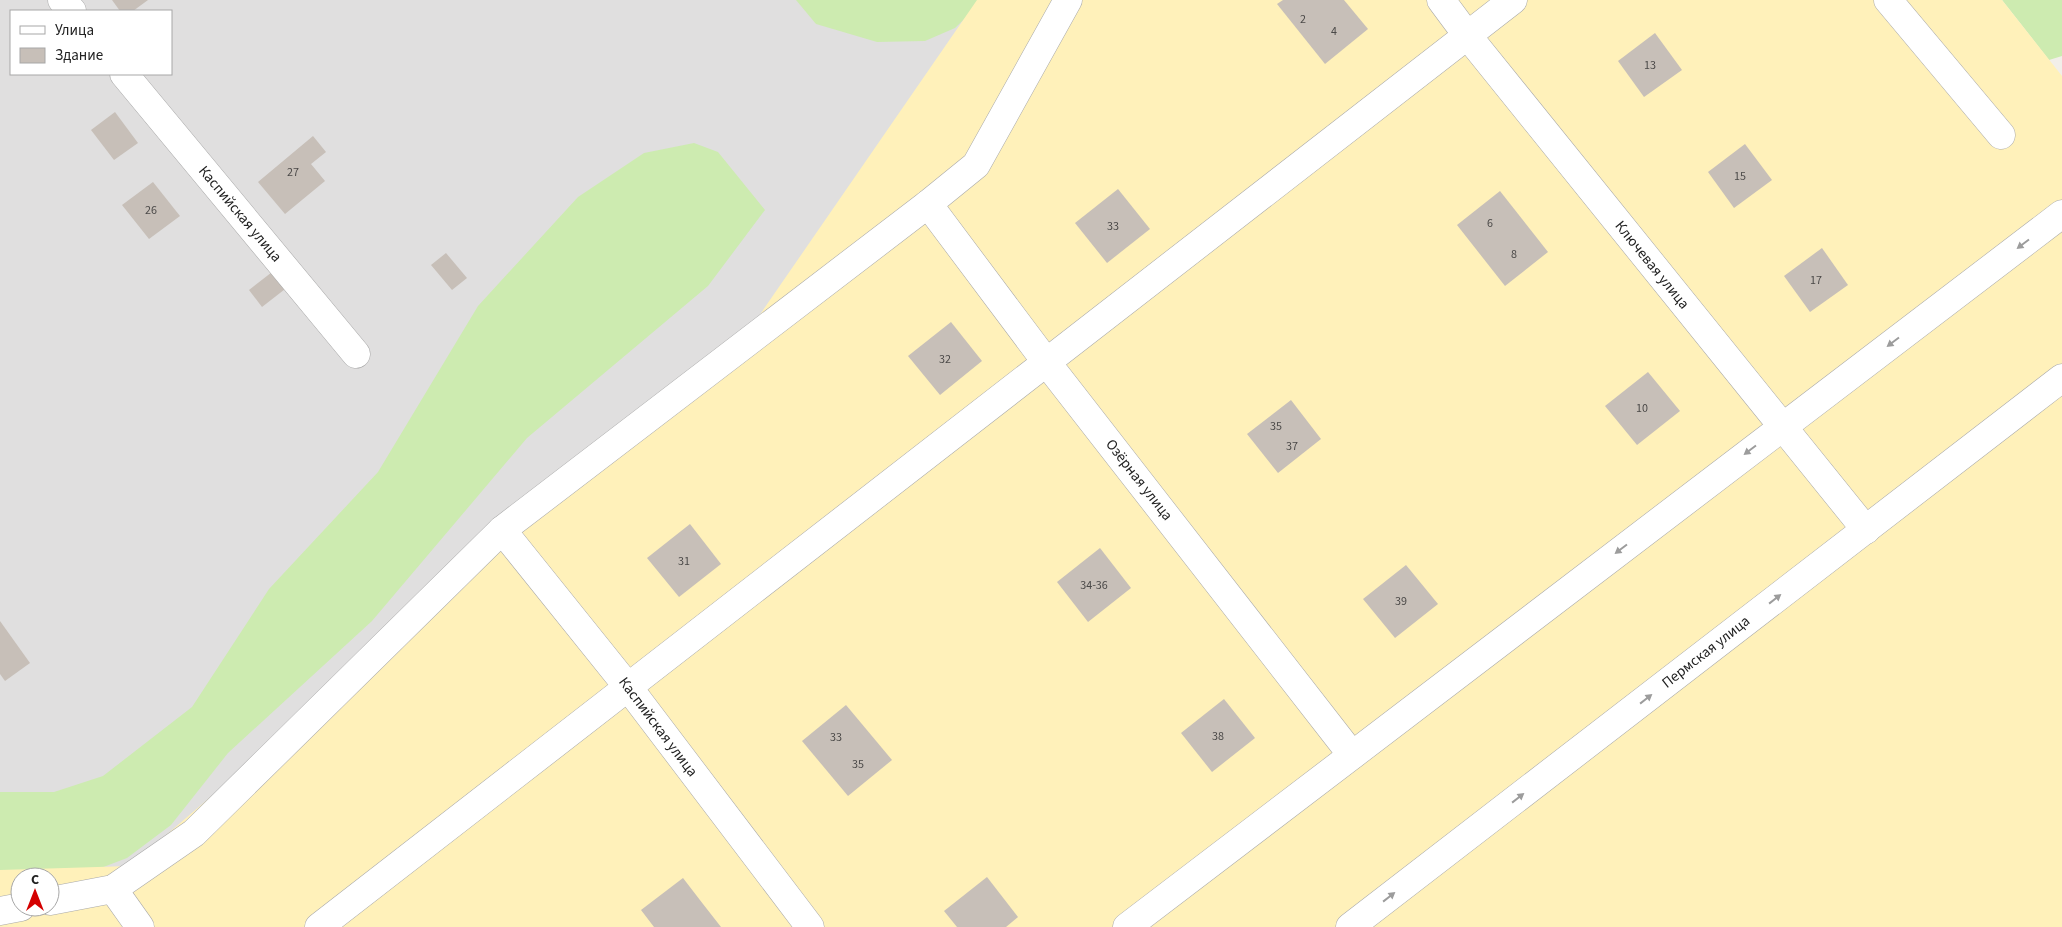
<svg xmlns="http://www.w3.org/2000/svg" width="2062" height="927" font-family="'Source Sans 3',sans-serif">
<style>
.residential{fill:#e0dfdf;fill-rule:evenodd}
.grass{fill:#cdebb0}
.sand{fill:#fff1ba;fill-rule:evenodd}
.building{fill:#c7bfb8}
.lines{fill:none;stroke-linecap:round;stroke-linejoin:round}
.minor-casing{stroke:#a9a9a9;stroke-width:29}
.minor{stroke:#fff;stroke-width:28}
.oneway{fill:#9c9c9c}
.labels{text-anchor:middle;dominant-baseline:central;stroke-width:4;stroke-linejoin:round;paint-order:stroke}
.number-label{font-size:12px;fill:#4b4948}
.street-label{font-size:15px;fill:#222;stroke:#fff}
</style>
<rect width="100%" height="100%" fill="#f2efe9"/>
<path class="residential" d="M0 0H1953L2062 136V683L1783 927H0ZM11 11H171V74H11ZM20 877H50V907H20Z"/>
<g class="grass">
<path d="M796 0H984L955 28 925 41 877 42 816 24Z"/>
<path d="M2002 0H2062V56L2049 60Z"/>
<path d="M694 143 718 152 765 210 708 286 527 438 372 621 228 753 171 825 127 858 59 884C41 870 19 877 0 886V792H54L103 776 192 707 269 589 378 472 478 306 578 197 644 153Z"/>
</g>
<path class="sand" d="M977 0H2002L2062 76V927H0V870L130 866 741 342ZM20 877H50V907H20Z"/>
<g class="building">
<path d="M112 0H148L133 11H120Z"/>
<path d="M1283 0H1344L1368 29 1325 64 1277 4Z"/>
<path d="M1655 33 1682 70 1644 97 1618 61Z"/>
<path d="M115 112 138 143 114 160 91 130Z"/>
<path d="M313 136 326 152 311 164 325 181 285 214 258 182Z"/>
<path d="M1745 144 1772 180 1734 208 1708 172Z"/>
<path d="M153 182 180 216 149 239 122 205Z"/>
<path d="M1118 189 1150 229 1107 263 1075 223Z"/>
<path d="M1500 191 1548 252 1505 286 1457 225Z"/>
<path d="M1822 248 1848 285 1810 312 1784 276Z"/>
<path d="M446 253 467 278 452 290 431 265Z"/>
<path d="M276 269 289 286 262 307 249 290Z"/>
<path d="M951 322 982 361 940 395 908 356Z"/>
<path d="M1648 372 1680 411 1637 445 1605 406Z"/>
<path d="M1291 400 1321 439 1278 473 1247 434Z"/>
<path d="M690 524 721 564 679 597 647 558Z"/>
<path d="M1100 548 1131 588 1088 622 1057 582Z"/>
<path d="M1406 565 1438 604 1395 638 1363 599Z"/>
<path d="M0 621 30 663 5 681 0 674Z"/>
<path d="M1224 699 1255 738 1212 772 1181 733Z"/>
<path d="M846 705 892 760 848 796 802 741Z"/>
<path d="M987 877 1018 917 1006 927H957L944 911Z"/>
<path d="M683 878 703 904 721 927H654L641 910Z"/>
</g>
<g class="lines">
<defs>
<g id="minor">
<path d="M62 0 72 11"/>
<path d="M1441 0 1467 35 1866 530"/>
<path d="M1888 0 2001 135"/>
<path d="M124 74 356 354"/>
<path d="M928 204 1047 363 1352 755"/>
<path d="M502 530 628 687 810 927"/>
<path d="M113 889 140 927"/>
<path d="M50 901 113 889 194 833 502 530 928 204 976 165 1068 0"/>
<path d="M0 911 21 907"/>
<path d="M319 927 1513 0"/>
<path d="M1127 927 2062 214"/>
<path d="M1350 927 2062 378"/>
</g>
</defs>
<use href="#minor" class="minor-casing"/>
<use href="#minor" class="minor"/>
</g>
<defs><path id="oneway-solid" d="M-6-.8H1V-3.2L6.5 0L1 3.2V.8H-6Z" transform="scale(1.25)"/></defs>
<g class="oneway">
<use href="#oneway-solid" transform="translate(2023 244) rotate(143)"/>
<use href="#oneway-solid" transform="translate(1893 342) rotate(143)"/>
<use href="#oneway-solid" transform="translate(1750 450) rotate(143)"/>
<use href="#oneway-solid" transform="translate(1621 549) rotate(143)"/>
<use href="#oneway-solid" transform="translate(1775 599) rotate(-38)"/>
<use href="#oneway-solid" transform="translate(1646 699) rotate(-38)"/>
<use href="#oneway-solid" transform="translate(1518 798) rotate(-38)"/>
<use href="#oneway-solid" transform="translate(1389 897) rotate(-38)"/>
</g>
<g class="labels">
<g class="number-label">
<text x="1303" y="19">2</text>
<text x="1334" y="31">4</text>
<text x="1650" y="65">13</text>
<text x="293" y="172">27</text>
<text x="1740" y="176">15</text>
<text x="151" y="210">26</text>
<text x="1490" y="223">6</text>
<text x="1113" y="226">33</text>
<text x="1514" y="254">8</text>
<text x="1816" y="280">17</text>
<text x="945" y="359">32</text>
<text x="1642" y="408">10</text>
<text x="1276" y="426">35</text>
<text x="1292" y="446">37</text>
<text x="684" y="561">31</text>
<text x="1094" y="585">34-36</text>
<text x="1401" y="601">39</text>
<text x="1218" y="736">38</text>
<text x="836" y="737">33</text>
<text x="858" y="764">35</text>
</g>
<g class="street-label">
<text transform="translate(240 214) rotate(50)">Каспийская улица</text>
<text transform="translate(1652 265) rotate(51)">Ключевая улица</text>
<text transform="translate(1139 480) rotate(52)">Озёрная улица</text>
<text transform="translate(1706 652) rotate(-38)">Пермская улица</text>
<text transform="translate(658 727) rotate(53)">Каспийская улица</text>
</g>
</g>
<rect x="10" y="10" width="162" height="65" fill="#ffffff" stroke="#a7a7a7"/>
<rect x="20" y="26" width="25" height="8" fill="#ffffff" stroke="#a7a7a7"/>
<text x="55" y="35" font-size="15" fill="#222222">Улица</text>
<rect x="20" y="48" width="25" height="15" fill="#c7bfb8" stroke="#a7a7a7"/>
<text x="55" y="60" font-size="15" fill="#222222">Здание</text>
<g transform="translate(35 892)"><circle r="24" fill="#ffffff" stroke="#a7a7a7"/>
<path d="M0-4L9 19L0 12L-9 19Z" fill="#d40000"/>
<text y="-8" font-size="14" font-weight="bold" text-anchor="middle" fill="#222222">С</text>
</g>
</svg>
